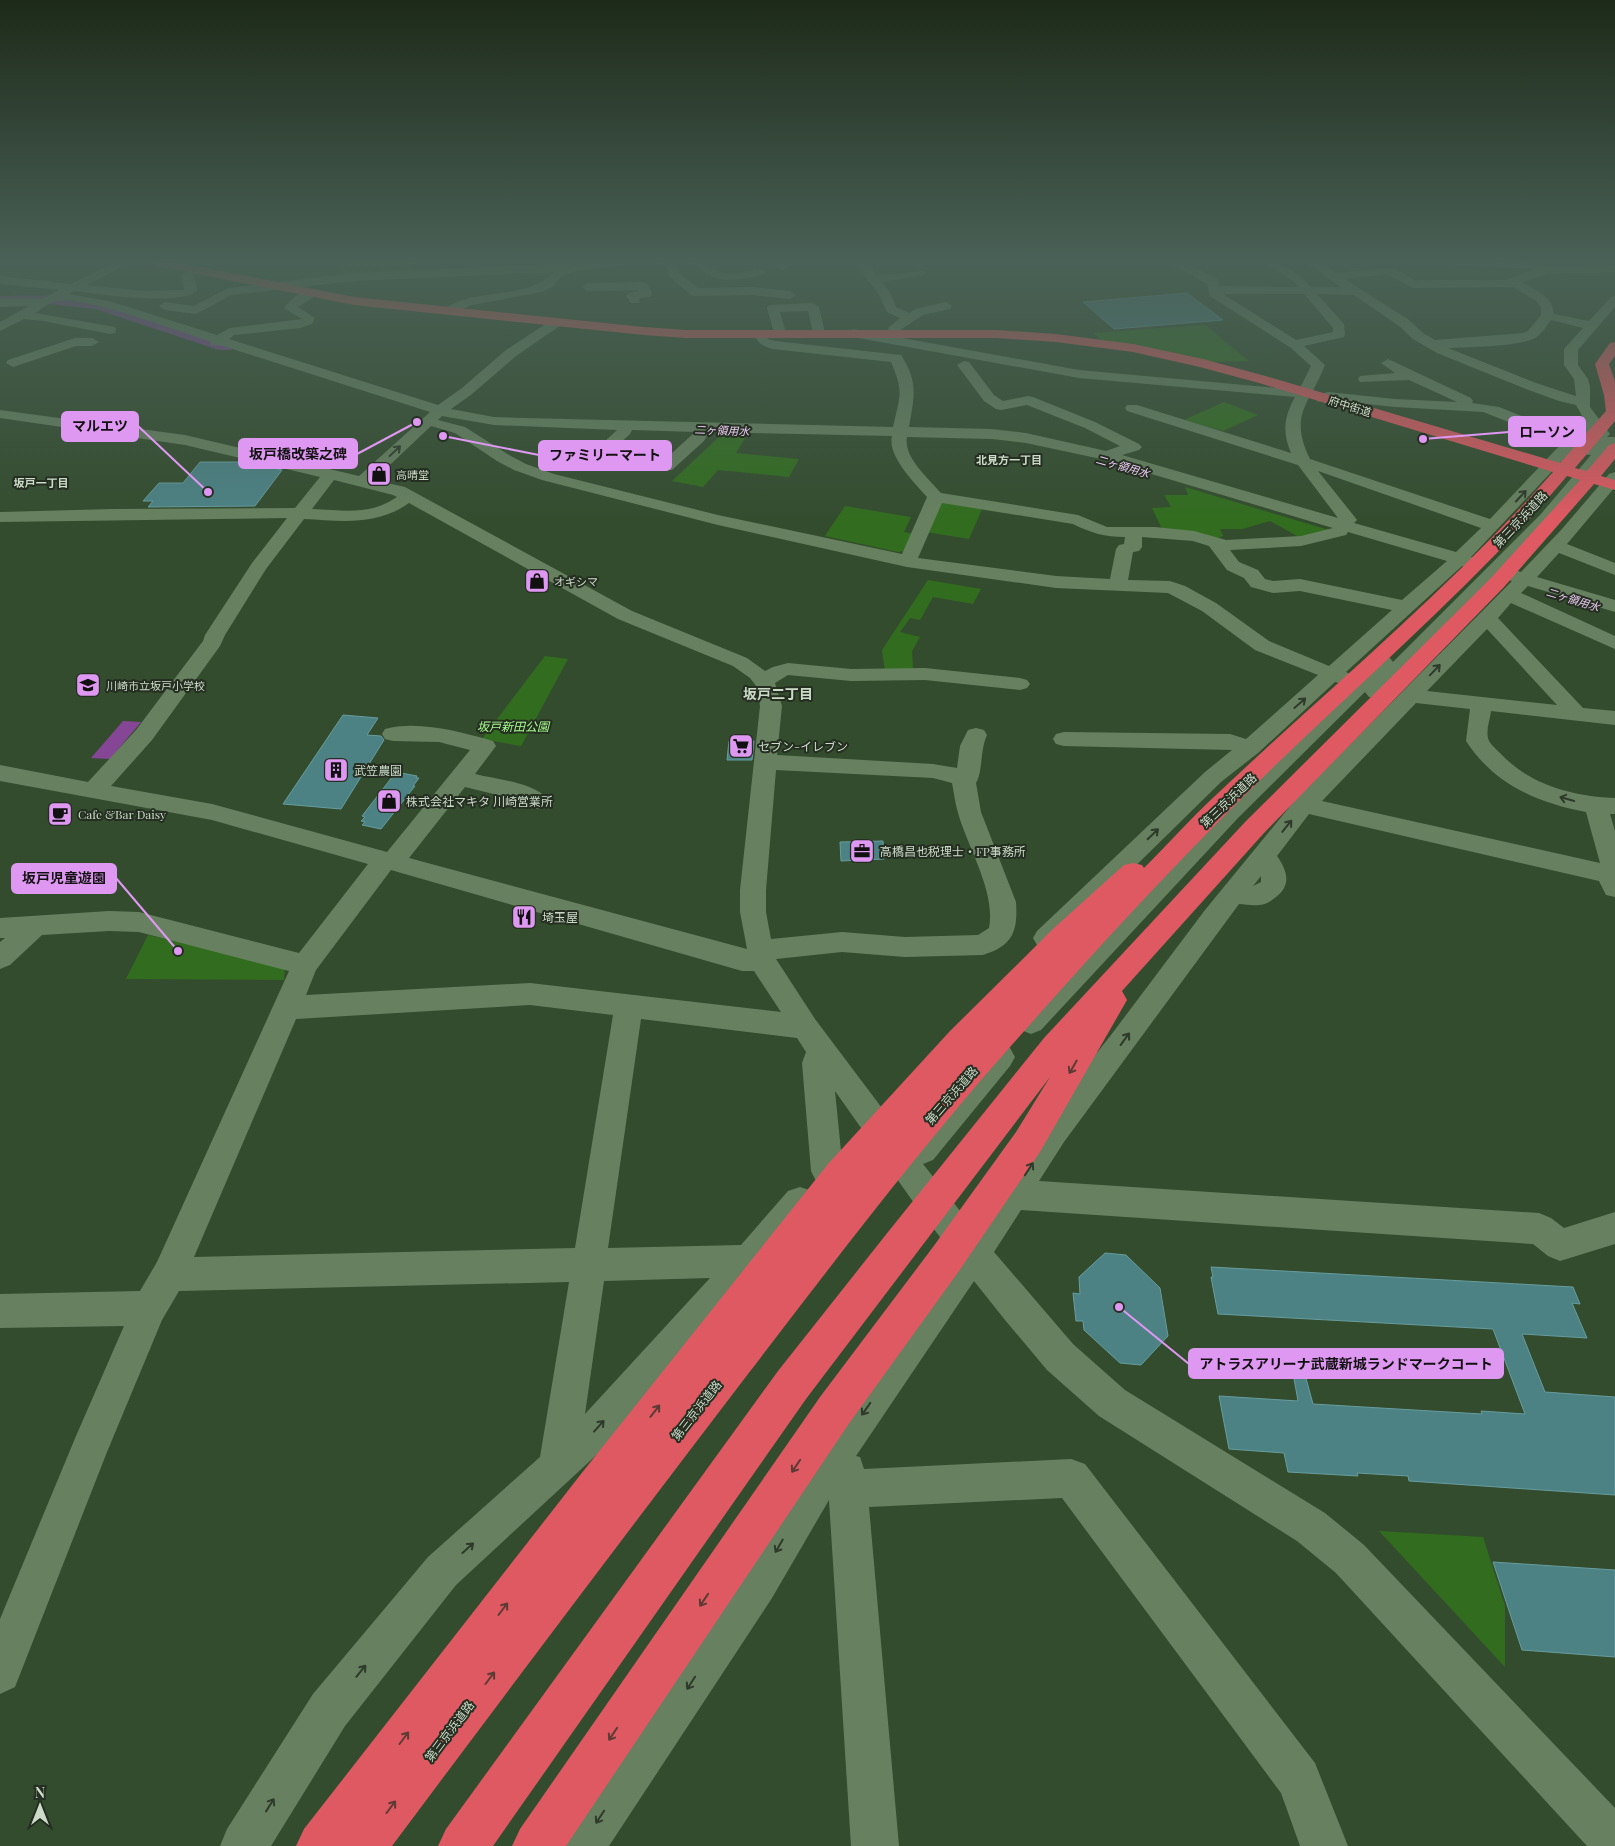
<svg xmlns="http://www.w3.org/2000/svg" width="1615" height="1846" font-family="'Playfair Display','Noto Sans JP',serif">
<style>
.green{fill:#326d1f}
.water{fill:#854696}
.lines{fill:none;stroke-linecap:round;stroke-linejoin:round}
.river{fill:#854696;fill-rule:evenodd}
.building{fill:#4d8285;stroke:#679d9f}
.minor{fill:#678160;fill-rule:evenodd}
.highway{fill:#de5962;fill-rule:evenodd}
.oneway{stroke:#2e3a2a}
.oneway2{stroke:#5c3b34}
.labels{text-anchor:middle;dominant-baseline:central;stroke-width:4;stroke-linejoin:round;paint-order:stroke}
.far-street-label{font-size:11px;fill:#cddbc9;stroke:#242e21}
.far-water-label{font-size:11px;font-style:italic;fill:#edccf6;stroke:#242e21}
.far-neighbourhood-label{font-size:11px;font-weight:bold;fill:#cddbc9;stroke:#242e21}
.far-poi-label{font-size:11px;fill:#cddbc9;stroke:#242e21;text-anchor:start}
.street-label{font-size:12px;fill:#cddbc9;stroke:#242e21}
.park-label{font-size:12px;font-style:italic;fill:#a5fb8c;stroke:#242e21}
.poi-label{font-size:12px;fill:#cddbc9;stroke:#242e21;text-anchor:start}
.neighbourhood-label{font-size:14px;font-weight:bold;fill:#cddbc9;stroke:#242e21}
.leader{fill:none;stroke:#df98f2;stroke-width:2}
.callout-dot{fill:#df98f2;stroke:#242e21;stroke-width:2}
.callout{fill:#df98f2;stroke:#df98f2;stroke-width:2}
.callout-label{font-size:14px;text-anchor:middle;font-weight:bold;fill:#111}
</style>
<rect width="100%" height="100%" fill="#344c2e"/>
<g class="green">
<path d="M344 262H412L408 273 333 278Z"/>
<path d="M1205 325 1249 361 1214 362 1102 341 1094 333Z"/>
<path d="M1224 402 1258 415 1223 431 1184 420Z"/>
<path d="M721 435H747L736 453 799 459 789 477 718 470 703 487 672 481Z"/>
<path d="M1185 487 1329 530 1299 537 1270 521 1242 529H1220L1223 536 1218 538 1162 529 1152 508 1171 507 1164 495H1188Z"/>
<path d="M941 500 983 507 969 539 926 532Z"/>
<path d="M845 506 911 517 904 532 913 534 905 551 898 552 825 536Z"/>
<path d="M928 580 981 589 973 604 933 597 920 620 910 618 900 632 920 637 912 651 913 670 885 671 882 650Z"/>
<path d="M545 656 568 659 521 746 482 739Z"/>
<path d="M148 935 285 967 284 980 126 979Z"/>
<path d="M1379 1531 1483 1537 1505 1606V1667Z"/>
</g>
<path class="water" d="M123 721 141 722 110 759 91 758Z"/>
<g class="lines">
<path class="river" d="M61 295 104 302 231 342 234 346 231 350H219L95 309 49 304 0 306V296Z"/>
</g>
<g class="building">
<path d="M1187 293 1223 320 1114 329 1083 302Z"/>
<path d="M200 462H250L282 470 255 506 148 507 153 501H143L159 483H183Z"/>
<path d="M343 715 378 718 367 735 381 736 384 740 341 809 283 804Z"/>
<path d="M729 741H754L752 760H727Z"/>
<path d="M396 772 417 776 416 778H419L413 786H415L381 829 362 825 365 822 361 821 365 817 362 816Z"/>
<path d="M883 841 884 859 841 861 840 842Z"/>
<path d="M1105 1253 1126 1255 1160 1288 1168 1336 1141 1365 1120 1363 1084 1330 1083 1321H1076L1073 1293 1080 1294 1079 1277Z"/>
<path d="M1211 1267 1573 1287 1580 1304 1572 1303 1587 1338 1522 1334 1545 1392 1615 1397V1495L1409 1481 1408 1476 1357 1473 1358 1476 1288 1472 1284 1453 1229 1449 1219 1396 1298 1401 1293 1373 1304 1371 1313 1404 1482 1414 1481 1411 1525 1414 1493 1329 1218 1314 1211 1277H1213Z"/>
<path d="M1493 1562 1615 1570V1657L1522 1650Z"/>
</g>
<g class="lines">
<g class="minor">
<path d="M116 262H131L87 285 143 291 184 290 182 274 195 267 201 270 194 275 197 290C184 307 97 294 75 291L69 294 109 301 217 335 230 328 302 319 284 308C290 299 304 288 315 290L317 293 315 296 298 307 315 318 312 324 300 328 234 335 229 339 438 405 462 388 506 350 553 319H561L563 322 561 325 516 356 472 394 451 409 494 417 524 418 893 427C900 396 904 392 891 362L773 349C763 346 758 344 754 334L760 330 765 331 768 339 775 341 901 355C919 383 914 397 909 427L992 429 1026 433 1106 451 1120 446 1085 428 1027 405 1001 410 996 409 984 401 957 365 964 361 969 362 994 395 1003 401 1028 396 1033 397 1095 422 1139 444 1142 447 1139 450 1122 455 1338 518 1298 465 1127 411 1125 408 1127 405H1137L1291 453C1282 432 1284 417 1295 397L1079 378 853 337 847 333 853 329 1079 370 1290 389 1300 388 1311 366 1291 348 1210 296 1207 284 1169 262H1184L1217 279 1219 286 1298 287 1293 281 1262 262C1282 262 1298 272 1311 287H1340L1307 262H1321L1336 273 1387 268 1397 270 1415 280H1506L1534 269 1451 265 1445 262 1540 263 1550 267 1615 266V272L1547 274 1522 282C1535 290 1553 296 1554 314L1589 321 1611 297 1615 296V307L1578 350V365L1588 379 1590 387V407L1610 434 1607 437H1615V446L1552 523 1505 571 1511 569 1521 572 1562 529 1609 474 1615 472V487L1567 544 1615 563V575L1559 553 1537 577 1615 600V612L1528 586 1521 593 1615 636V649L1511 603 1498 618 1583 708 1615 711V725L1491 711C1490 720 1486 729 1488 738 1489 743 1496 749 1500 753 1530 785 1572 796 1615 798V814H1610L1615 831V897L1606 895 1599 881 1309 814 1277 856C1287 870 1292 885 1276 897 1271 901 1266 905 1259 905 1252 906 1245 904 1239 904L1064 1142 1039 1181 1539 1213 1551 1218 1564 1228 1615 1212V1244L1560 1261 1548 1256 1533 1244 1021 1210 994 1252 1073 1344 1125 1390 1325 1513 1364 1545 1615 1808V1846H1587L1336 1573 1297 1541 1099 1416 1047 1370 1005 1320 974 1281 856 1456 860 1457 864 1469 1071 1459 1085 1464 1315 1763 1348 1846H1300L1281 1793 1062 1498 869 1507 899 1846H851L829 1500 772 1598 609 1846H557L564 1829 742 1568 831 1428 953 1254 914 1203 835 1091 843 1171 838 1181 827 1186 816 1181 811 1171 802 1063 806 1052 797 1038 641 1019 608 1248 741 1245 788 1191 800 1187 812 1191 816 1202 812 1213 761 1273 604 1448 456 1585 345 1726 271 1846H220L227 1829 313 1694 428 1557 540 1457 569 1282 179 1291 162 1320 107 1452 15 1687 0 1694V1619L76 1436 124 1326 0 1328V1294L140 1291 157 1262 289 971 139 932 109 931 42 935 10 965 0 969V942L5 938H0V918L109 911 139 912 299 953 368 864 212 820 0 781V765L88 782 136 730 203 641 205 635 252 563 287 518 0 522V512L112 509 295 508 320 477 185 445 0 418V410L185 435 359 476 430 412 220 345H211L210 341C180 332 81 294 56 301 49 303 41 309 35 313L115 327 116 330 115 333 110 334 43 321 24 319 0 331V322L29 306 0 307V299H42L59 290 0 284V276L71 284ZM1387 274 1413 288 1513 287 1536 301 1541 307V315L1528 331 1523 333 1435 340 1423 333 1409 320 1345 279ZM1223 294H1304L1333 328V332L1296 340ZM1317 294 1354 295 1399 326 1413 339 1437 353 1526 389 1559 401 1576 405 1584 419 1570 435 1499 407 1472 403 1473 401 1471 398 1388 359 1381 363 1395 373 1360 376 1358 379 1360 382 1409 380 1457 402 1395 399 1328 392 1317 395 1315 398 1317 401 1322 402 1329 400 1395 407 1483 412 1562 443 1490 519 1310 459C1288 414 1310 404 1325 365L1304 346 1344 337 1345 334 1344 324ZM1551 320 1583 328 1564 349V365L1574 379 1576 396 1536 383 1448 348C1466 347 1525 347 1538 336 1543 332 1547 325 1551 320ZM442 416 494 425 617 430 588 457 590 460H602L630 434 632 430 695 432 660 464 658 467 660 470H672L704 441 709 432 892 436C887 456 915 483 927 497L902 554 718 515 554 474 526 464 509 455 465 427 438 420ZM431 426 455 433 497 461 514 470 542 480 718 525 907 567 1056 588 1168 593 1202 611 1255 650 1318 675 1246 739 1230 734 1064 732 1056 734 1053 739 1056 744 1064 746 1232 750 1205 772 1037 931 1033 938 1037 945 1046 948 1055 945 1221 782 1258 753 1335 682 1348 685 1222 806 1021 1014 1017 1022 1021 1030 1031 1034 1041 1030 1238 818 1368 689 1365 692 1369 697 1376 698 1383 697 1503 573 1502 575 1504 579 1512 581 1296 799 1205 910 1111 1035 1042 1122 972 1226 923 1164 933 1160 1010 1066 1015 1057 1010 1048 1000 1045 990 1048 909 1144 815 1019 776 959 842 952 905 957 983 955C1013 946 1018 931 1016 902L981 812 976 783C983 771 980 750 987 735L984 730 976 728 968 730 960 746 957 768 933 764 777 755 782 706 775 683 788 675 851 681 925 680 1020 690 1027 688 1030 684 1027 680 1020 678 925 668 851 669 788 663 773 667 765 671 747 658 632 611 405 487 374 480ZM1591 430 1594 434 1587 442 1582 440ZM907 437 992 439 1026 443 1101 459 1333 528 1301 536 1226 540 1194 531 1155 527H1107L1078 515 941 493C929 479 903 457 907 437ZM1574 448 1580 450 1581 454 1591 455 1540 515 1391 664 1393 662 1390 658C1374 654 1366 667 1355 677L1346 672 1462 566 1472 568 1478 567 1481 563 1478 559 1471 557ZM1318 471 1481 528 1456 552 1354 523 1357 520 1354 516ZM334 480 393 495 397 497C369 516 345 510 312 509ZM409 503 618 619 733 666 750 678 757 687 760 706 740 890V912L747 949 409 858 465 787 518 800 529 807 537 809 545 807 549 801C538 783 495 779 475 774L496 746 493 741C461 732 418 720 385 729L382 734 385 739 393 741 439 742 470 750 387 852 212 804 111 786 152 740 220 646 225 635 266 569 304 519C342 521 377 526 409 503ZM942 503 1073 524C1091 533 1105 537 1125 537L1124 544 1119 545 1116 549 1110 579 1056 576 918 558ZM1348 532 1447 561 1402 600 1300 579 1273 581 1265 579 1258 570 1239 562 1230 550 1301 546 1346 535ZM1142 537 1193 541 1209 546 1227 570 1244 578 1251 587 1273 593 1300 591 1392 610 1329 666 1269 641 1216 603 1185 586 1170 581 1128 580 1133 552 1139 551 1142 547ZM1487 629 1557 705 1427 691ZM1416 703 1470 709 1466 741C1494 784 1537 803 1586 812L1600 863 1322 801ZM776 770 933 778 952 783C954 793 955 803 958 813 968 848 996 892 989 928L978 935 905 937 842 932 771 939 766 912V890ZM391 870 742 971H754L781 1012 530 983 306 995 316 970ZM1261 876V882L1253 886ZM530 1005 613 1015 575 1248 194 1257 296 1019ZM710 1278 585 1414 604 1281Z"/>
<path d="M596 262H631L625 265 575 271 562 276 554 286 542 292 472 305 448 315 442 311 444 308C452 305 460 300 469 298 497 292 534 294 554 272L354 281 231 295 196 314 165 310 159 306 165 302 194 306 228 288 354 273Z"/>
<path d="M662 262H674L679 268V273L698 288 753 287 790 291 796 295 790 299 753 295 695 296 691 295 669 276 667 268Z"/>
<path d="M694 262C713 262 706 267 720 272 732 277 748 271 760 269L766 272 764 274C738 281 712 286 694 262Z"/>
<path d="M767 262H782L788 267 782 270Z"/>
<path d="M856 262H868L876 276 924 271 926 273 924 275 882 282 890 292 896 307 909 313 915 309 946 302 952 306 950 309 923 315 899 331H889L888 328 900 318 887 312 878 293 865 277Z"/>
<path d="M643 282 647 283 652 294 650 297 640 298 639 303H631L626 296 628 293 639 291 638 290 588 291 582 287 588 283Z"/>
<path d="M813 303 819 307 825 333 824 336H814L813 333 808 311 780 312 786 333 785 336H775L767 308 769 305Z"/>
<path d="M75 338H92L99 342 92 346H76L13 367 6 363 8 360Z"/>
</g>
<path class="highway" d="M151 262H176L354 297 644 327 686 330H997L1056 334 1133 344 1203 359 1269 377 1560 463 1606 411 1604 395 1595 364 1610 343 1615 342V356L1609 364 1615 381V421L1575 468 1587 471 1609 445 1615 443V459L1601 476 1615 480V490L1594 484 1504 587 1264 833 1122 991 1127 1000 1040 1152 959 1271 848 1425 566 1846H512L520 1829 820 1397 933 1247 1016 1132 1050 1077 806 1399 493 1846H438L446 1829 778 1371 888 1232 1044 1038 1246 821 1490 579 1580 480 1567 476C1465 596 1343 696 1232 808 1153 887 1077 971 1003 1055 913 1157 831 1266 748 1374 628 1531 510 1688 392 1846H296L304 1829 581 1474 828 1164 950 1031 1054 928 1124 865 1133 863 1142 865 1144 868C1168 844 1191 818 1216 795 1329 688 1450 589 1553 472L1259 383 1200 367 1133 352 1056 342 997 338H686L644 335 354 305 157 266Z"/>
</g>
<defs><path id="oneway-shaft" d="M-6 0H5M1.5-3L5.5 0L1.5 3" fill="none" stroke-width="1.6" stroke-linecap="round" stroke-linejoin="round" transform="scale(1.25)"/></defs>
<g class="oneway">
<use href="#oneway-shaft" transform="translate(395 451) rotate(-43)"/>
<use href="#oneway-shaft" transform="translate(1521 496) rotate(-47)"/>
<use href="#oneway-shaft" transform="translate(1435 670) rotate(-46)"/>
<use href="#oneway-shaft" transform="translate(1300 703) rotate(-41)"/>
<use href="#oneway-shaft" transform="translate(1567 799) rotate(-164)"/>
<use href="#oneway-shaft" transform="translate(1287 826) rotate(-51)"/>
<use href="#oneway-shaft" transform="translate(1153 834) rotate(-44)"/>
<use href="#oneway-shaft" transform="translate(1125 1039) rotate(-54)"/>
<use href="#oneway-shaft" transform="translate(1029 1169) rotate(-57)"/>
<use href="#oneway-shaft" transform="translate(866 1409) rotate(125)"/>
<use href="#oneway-shaft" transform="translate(599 1426) rotate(-48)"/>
<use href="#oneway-shaft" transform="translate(779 1546) rotate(120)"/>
<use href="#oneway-shaft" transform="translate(468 1548) rotate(-42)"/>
<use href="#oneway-shaft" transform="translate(361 1671) rotate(-51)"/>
<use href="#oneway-shaft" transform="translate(691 1683) rotate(123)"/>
<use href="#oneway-shaft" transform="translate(270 1805) rotate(-58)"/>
<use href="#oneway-shaft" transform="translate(600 1817) rotate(123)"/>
</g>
<g class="oneway2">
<use href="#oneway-shaft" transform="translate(1073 1067) rotate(120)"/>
<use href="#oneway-shaft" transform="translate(655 1411) rotate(-52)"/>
<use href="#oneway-shaft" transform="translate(796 1466) rotate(124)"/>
<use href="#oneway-shaft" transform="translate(704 1600) rotate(124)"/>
<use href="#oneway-shaft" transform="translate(503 1609) rotate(-53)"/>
<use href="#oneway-shaft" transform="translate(490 1678) rotate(-53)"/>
<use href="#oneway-shaft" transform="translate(613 1734) rotate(124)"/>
<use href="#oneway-shaft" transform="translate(404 1738) rotate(-53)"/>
<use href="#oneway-shaft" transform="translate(391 1807) rotate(-53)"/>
</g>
<linearGradient id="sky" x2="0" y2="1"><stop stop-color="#1d2a19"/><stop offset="0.5" stop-color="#4a6157"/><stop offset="1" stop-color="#4a6157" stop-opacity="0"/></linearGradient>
<rect width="1615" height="521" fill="url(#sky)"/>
<defs>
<symbol id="shop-square" viewBox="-11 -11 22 22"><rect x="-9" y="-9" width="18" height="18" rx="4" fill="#df98f2" stroke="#242e21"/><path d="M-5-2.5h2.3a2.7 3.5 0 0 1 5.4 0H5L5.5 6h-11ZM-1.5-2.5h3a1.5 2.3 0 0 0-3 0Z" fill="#111"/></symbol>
<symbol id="school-square" viewBox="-11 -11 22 22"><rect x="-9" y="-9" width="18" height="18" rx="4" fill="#df98f2" stroke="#242e21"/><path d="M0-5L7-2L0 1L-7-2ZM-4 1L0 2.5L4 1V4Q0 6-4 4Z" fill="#111"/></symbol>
<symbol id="supermarket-square" viewBox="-11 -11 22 22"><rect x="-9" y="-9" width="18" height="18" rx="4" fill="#df98f2" stroke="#242e21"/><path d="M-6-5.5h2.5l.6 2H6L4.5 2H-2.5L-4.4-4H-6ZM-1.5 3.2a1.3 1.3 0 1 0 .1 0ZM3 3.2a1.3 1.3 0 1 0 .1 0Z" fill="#111"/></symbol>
<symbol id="building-square" viewBox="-11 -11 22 22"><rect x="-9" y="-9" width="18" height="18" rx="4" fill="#df98f2" stroke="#242e21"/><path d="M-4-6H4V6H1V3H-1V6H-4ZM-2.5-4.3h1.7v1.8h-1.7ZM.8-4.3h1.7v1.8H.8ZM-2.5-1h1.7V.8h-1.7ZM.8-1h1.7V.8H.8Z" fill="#111"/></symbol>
<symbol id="cafe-square" viewBox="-11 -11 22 22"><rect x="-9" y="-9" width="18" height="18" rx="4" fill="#df98f2" stroke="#242e21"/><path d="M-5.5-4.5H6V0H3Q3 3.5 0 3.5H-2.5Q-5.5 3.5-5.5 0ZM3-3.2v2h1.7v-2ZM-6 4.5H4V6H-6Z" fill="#111"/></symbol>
<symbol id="office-square" viewBox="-11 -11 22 22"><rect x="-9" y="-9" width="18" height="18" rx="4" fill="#df98f2" stroke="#242e21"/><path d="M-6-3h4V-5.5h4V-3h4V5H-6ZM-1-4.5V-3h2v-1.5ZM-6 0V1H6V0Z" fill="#111"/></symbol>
<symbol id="restaurant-square" viewBox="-11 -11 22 22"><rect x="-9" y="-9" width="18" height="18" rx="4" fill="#df98f2" stroke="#242e21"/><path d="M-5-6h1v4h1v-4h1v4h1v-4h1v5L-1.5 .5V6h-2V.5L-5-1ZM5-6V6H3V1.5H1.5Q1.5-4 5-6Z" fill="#111"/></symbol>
</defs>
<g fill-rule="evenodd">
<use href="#shop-square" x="365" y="460" width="28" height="28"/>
<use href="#shop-square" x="523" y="567" width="28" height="28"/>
<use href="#school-square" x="74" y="671" width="28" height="28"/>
<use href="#supermarket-square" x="727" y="732" width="28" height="28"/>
<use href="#building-square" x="322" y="756" width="28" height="28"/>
<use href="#shop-square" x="375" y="787" width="28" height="28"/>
<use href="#cafe-square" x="46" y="800" width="28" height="28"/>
<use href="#office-square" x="848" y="837" width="28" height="28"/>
<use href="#restaurant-square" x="510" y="903" width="28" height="28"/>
</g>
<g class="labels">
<g class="far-street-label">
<text transform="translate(1350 406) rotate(17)">府中街道</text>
</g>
<g class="far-water-label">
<text transform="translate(722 430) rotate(2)">二ヶ領用水</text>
<text transform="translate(1123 466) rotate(16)">二ヶ領用水</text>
<text transform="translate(1573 599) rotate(17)">二ヶ領用水</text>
</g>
<g class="far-neighbourhood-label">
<text x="1009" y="459">北見方一丁目</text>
<text x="41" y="482">坂戸一丁目</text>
</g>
<g class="far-poi-label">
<text x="396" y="474">高晴堂</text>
<text x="554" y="581">オギシマ</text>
<text x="106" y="685">川崎市立坂戸小学校</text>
</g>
<g class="street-label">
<text transform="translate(1520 519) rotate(-47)">第三京浜道路</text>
<text transform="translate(1228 800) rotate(-44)">第三京浜道路</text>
<text transform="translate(951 1095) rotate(-49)">第三京浜道路</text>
<text transform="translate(696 1410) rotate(-52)">第三京浜道路</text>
<text transform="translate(449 1731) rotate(-53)">第三京浜道路</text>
</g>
<g class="park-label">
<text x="513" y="726">坂戸新田公園</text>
</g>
<g class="poi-label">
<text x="758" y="746">セブン-イレブン</text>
<text x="354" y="770">武笠農園</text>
<text x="406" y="801">株式会社マキタ 川崎営業所</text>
<text x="78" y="814">Cafe &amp;Bar Daisy</text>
<text x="880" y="851">高橋昌也税理士・FP事務所</text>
<text x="542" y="917">埼玉屋</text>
</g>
<g class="neighbourhood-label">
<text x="778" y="693">坂戸二丁目</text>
</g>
</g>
<path class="leader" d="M208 492L138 426M1423 439L1509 432M417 422L357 454M443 436L539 455M178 951L116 878M1119 1307L1189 1364"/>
<g class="callout-dot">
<circle cx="208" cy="492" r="5"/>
<circle cx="1423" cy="439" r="5"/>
<circle cx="417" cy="422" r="5"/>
<circle cx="443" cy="436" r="5"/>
<circle cx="178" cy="951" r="5"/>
<circle cx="1119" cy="1307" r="5"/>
</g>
<g class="callout">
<rect x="62" y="412" width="76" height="29" rx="5"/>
<rect x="1509" y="417" width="76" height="29" rx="5"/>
<rect x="239" y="439" width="118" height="29" rx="5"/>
<rect x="539" y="441" width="132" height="29" rx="5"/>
<rect x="12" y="864" width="104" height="29" rx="5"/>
<rect x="1189" y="1349" width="314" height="29" rx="5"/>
</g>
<g class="callout-label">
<text x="100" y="431">マルエツ</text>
<text x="1547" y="437">ローソン</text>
<text x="298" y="459">坂戸橋改築之碑</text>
<text x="605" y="460">ファミリーマート</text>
<text x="64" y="883">坂戸児童遊園</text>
<text x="1346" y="1369">アトラスアリーナ武蔵新城ランドマークコート</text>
</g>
<g transform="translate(40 1806)" stroke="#242e21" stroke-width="4" paint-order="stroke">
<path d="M0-4L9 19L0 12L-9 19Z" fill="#cddbc9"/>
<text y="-8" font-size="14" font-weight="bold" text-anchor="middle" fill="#cddbc9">N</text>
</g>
</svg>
